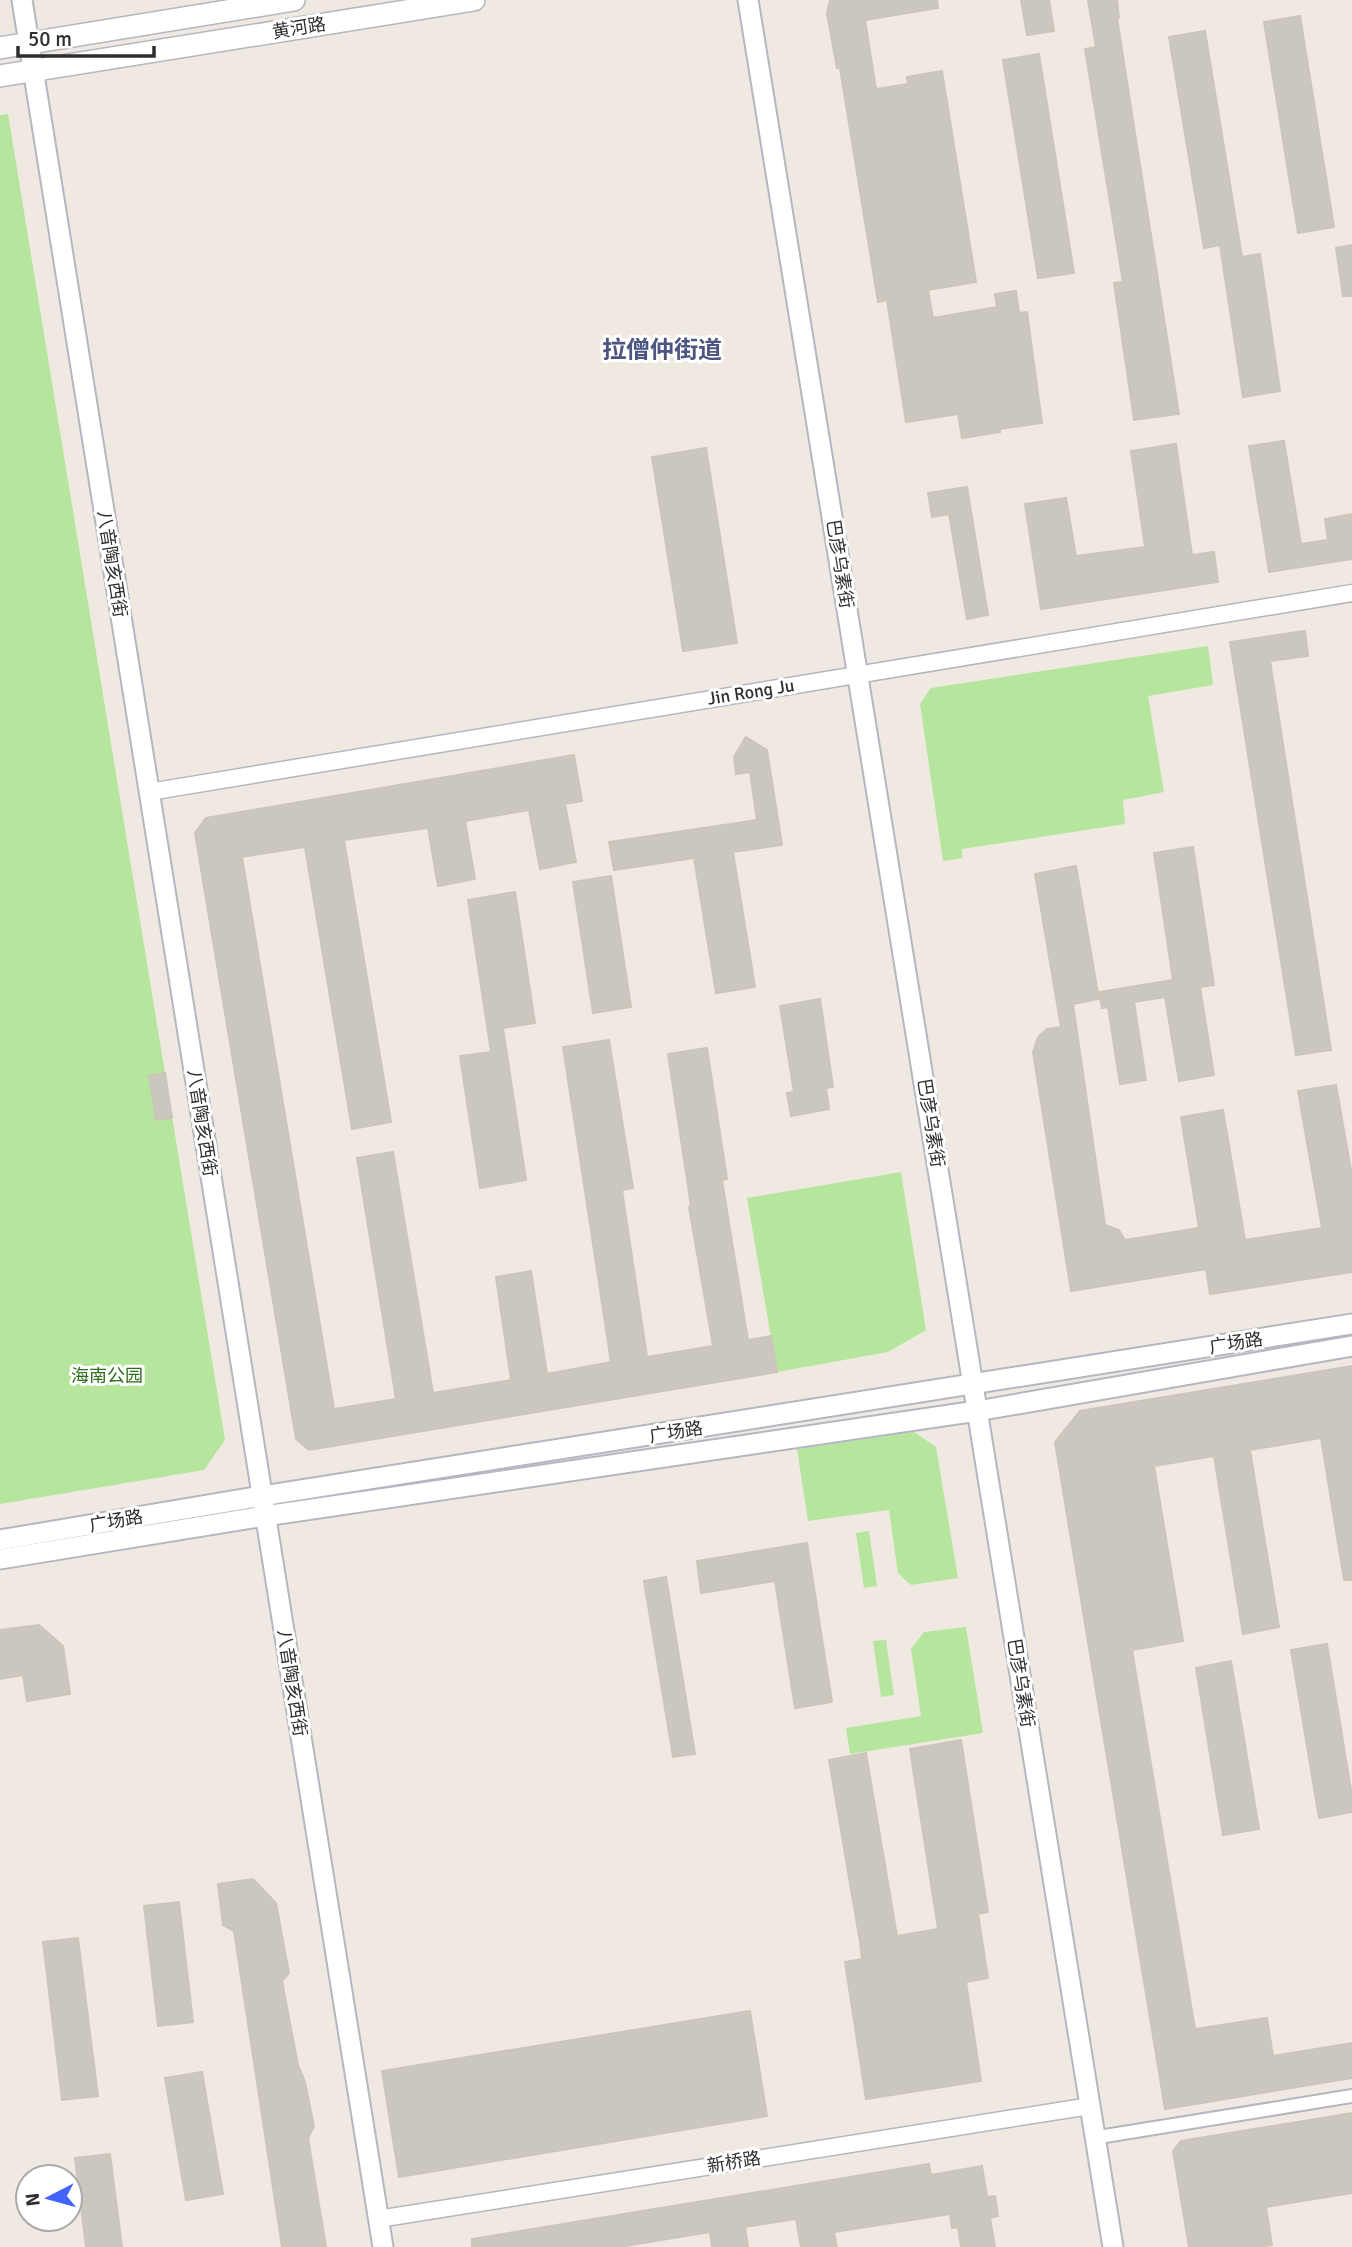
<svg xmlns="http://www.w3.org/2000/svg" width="1352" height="2247" font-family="Signika,'Noto Sans SC',sans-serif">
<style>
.green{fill:#b6e59e}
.building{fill:#cbc7bf;stroke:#cbc5ba;stroke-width:2}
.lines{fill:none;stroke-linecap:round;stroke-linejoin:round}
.pedestrian-casing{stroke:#b4b7c1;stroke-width:16}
.minor-casing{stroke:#b4b7c1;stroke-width:19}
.tertiary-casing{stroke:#b4b7c1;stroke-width:23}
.secondary-casing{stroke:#b4b7c1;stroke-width:24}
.pedestrian{stroke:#fff;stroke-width:12}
.minor{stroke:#fff;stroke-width:16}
.tertiary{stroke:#fff;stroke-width:19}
.secondary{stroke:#fff;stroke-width:21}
.labels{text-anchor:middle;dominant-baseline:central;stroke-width:6;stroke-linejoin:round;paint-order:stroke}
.street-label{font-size:18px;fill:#2e2e2e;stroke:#fff}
.park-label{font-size:18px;fill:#2c6e1b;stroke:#fff}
.district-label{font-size:24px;font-weight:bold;fill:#4d5680;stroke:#fff}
</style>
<rect width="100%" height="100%" fill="#efe9e1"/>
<g class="green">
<path d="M8 114 225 1440 204 1470 0 1504V115Z"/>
<path d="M1208 646 1213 685 1148 696 1164 792 1123 800 1125 824 962 849V858L943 861 920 704 931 688Z"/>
<path d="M901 1172 926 1330 888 1352 777 1372 747 1198Z"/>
<path d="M914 1432 936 1447 958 1578 911 1585 898 1573 889 1510 808 1521 797 1449Z"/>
<path d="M869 1531 877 1586 864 1588 856 1533Z"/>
<path d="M966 1627 983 1733 850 1754 846 1728 921 1716 911 1649 924 1632Z"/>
<path d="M886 1640 894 1695 881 1697 873 1641Z"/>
</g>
<g class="building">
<path d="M830 0H937L938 8 865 20 876 89 908 84 907 77 942 71 976 282 928 290 933 318 997 307 995 294 1016 291 1019 313 1027 312 1042 423 999 429 1000 432 962 438 958 414 906 422 887 300 878 302 840 68H837L827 13Z"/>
<path d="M1021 0H1049L1054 31 1027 35Z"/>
<path d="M1088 0H1117L1119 18H1117L1179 414 1134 420 1114 283 1123 282 1085 49 1096 47Z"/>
<path d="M1300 16 1334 227 1298 233 1264 22Z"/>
<path d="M1205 31 1242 257 1260 254 1280 391 1243 397 1220 245 1204 248 1169 37Z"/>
<path d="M1039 54 1074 273 1038 278 1003 60Z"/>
<path d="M1352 245V296H1343L1336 248Z"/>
<path d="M1284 441 1301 544 1328 540 1325 519 1352 514V559L1269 572 1249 446Z"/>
<path d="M1176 444 1192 555 1214 552 1218 582 1041 609 1025 504 1066 498 1076 556 1145 547 1131 451Z"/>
<path d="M706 448 737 643 683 651 652 457Z"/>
<path d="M967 487 988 615 967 619 949 514 932 517 928 493Z"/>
<path d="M1305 631 1308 656 1270 661 1331 1050 1296 1055 1230 642Z"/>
<path d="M746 737 767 750 782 845 733 852 755 987 716 993 694 858 614 870 609 842 757 820 750 772 736 774 734 757Z"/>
<path d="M574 755 582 801 565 804 576 862 540 869 529 810 465 821 475 879 438 886 428 828 344 840 391 1122 352 1129 305 847 242 857 334 1409 396 1399 357 1158 393 1152 433 1393 511 1380 496 1277 531 1271 547 1374 611 1362 563 1047 609 1040 633 1188 622 1190 647 1357 713 1346 689 1207 691 1206 668 1054 707 1048 727 1179 722 1180 748 1340 771 1336 777 1372 309 1450 296 1439 195 833 206 818Z"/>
<path d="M1193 847 1214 985 1200 987 1214 1075 1179 1081 1165 997 1134 1002 1146 1080 1120 1084 1108 1007 1102 1008 1099 992 1173 980 1154 853Z"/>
<path d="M1076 866 1099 999 1073 1004 1105 1225 1119 1230 1125 1240 1199 1228 1181 1117 1223 1110 1245 1240 1322 1228 1298 1091 1336 1085 1352 1176V1272L1210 1294 1206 1269 1071 1291 1033 1052 1038 1037 1047 1029 1061 1027 1035 874Z"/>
<path d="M611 876 631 1007 593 1013 573 882Z"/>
<path d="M515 892 535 1023 503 1028 526 1180 480 1188 460 1056 491 1052 468 900Z"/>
<path d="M820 999 833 1087 826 1088 829 1109 791 1116 787 1093 794 1092 780 1006Z"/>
<path d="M165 1073 172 1118 156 1120 149 1076Z"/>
<path d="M1352 1366V1580H1344L1321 1438 1250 1450 1279 1627 1243 1634 1214 1456 1154 1466 1183 1641 1132 1650 1195 2029 1267 2018 1273 2056 1352 2043V2078L1165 2109 1055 1442 1080 1411Z"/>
<path d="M807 1543 832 1702 795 1708 775 1581 701 1593 697 1561Z"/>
<path d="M666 1577 695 1754 673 1757 644 1581Z"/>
<path d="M39 1625 63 1646 70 1694 27 1701 23 1675 0 1679V1630Z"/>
<path d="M1327 1644 1352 1796V1812L1319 1818 1291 1650Z"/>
<path d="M1231 1661 1259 1829 1223 1835 1196 1668Z"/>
<path d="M961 1740 988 1912 978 1914 988 1978 966 1982 981 2081 866 2099 845 1962 862 1959 860 1942 829 1760 866 1753 897 1936 938 1929 910 1749Z"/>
<path d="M253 1879 276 1903 289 1973 282 1981 298 2065 305 2082 314 2126 308 2138 326 2247H282L234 1931 223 1925 218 1884Z"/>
<path d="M179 1902 193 2022 158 2026 144 1906Z"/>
<path d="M78 1938 98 2096 62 2100 43 1942Z"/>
<path d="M750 2011 767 2116 399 2177 382 2071Z"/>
<path d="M202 2072 223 2194 186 2200 165 2078Z"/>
<path d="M1352 2113V2193L1266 2207 1272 2245 1256 2247H1189L1173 2151 1181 2141Z"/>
<path d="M110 2154 122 2247H86L75 2158Z"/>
<path d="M929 2164 931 2175 982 2166 987 2197 995 2196 998 2216 990 2218 995 2247H961L958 2227 952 2228 950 2214 834 2232 837 2247H801L796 2219 745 2227 748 2247H712L710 2232 619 2247H472V2239Z"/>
</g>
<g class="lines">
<defs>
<path id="pedestrian" d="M1105 2136 1352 2096"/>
<g id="minor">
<path d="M149 792 1352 593"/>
<path d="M378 2219 1090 2106"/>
</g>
<g id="tertiary">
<path d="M22 0 383 2247"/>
<path d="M748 0 1113 2247"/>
<path d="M0 1540 262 1496 1352 1324"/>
<path d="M0 1559 265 1516 977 1411 1352 1346"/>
</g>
<g id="secondary">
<path d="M0 48 294 0"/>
<path d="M0 76 474 0"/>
</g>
</defs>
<use href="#pedestrian" class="pedestrian-casing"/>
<use href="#minor" class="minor-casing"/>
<use href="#tertiary" class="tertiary-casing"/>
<use href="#secondary" class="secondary-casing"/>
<use href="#pedestrian" class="pedestrian"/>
<use href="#minor" class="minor"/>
<use href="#tertiary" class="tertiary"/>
<use href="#secondary" class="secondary"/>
</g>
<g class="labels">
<g class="street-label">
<text transform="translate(299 28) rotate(-9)">黄河路</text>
<text transform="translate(112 564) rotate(81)">八音陶亥西街</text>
<text transform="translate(840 564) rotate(81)">巴彦乌素街</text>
<text transform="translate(751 692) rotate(-9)">Jin Rong Ju</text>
<text transform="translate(202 1123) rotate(81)">八音陶亥西街</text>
<text transform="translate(931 1123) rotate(81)">巴彦乌素街</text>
<text transform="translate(1236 1343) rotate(-9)">广场路</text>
<text transform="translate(676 1432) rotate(-9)">广场路</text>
<text transform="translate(116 1521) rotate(-10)">广场路</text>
<text transform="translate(292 1683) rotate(81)">八音陶亥西街</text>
<text transform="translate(1021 1683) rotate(81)">巴彦乌素街</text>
<text transform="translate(734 2162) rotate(-9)">新桥路</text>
</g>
<g class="park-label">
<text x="107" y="1376">海南公园</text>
</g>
<g class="district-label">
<text x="662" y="350">拉僧仲街道</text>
</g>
</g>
<g transform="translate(49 2198) rotate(264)"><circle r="33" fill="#ffffff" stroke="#ababab" stroke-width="2"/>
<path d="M0-5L12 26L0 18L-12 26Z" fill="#4264fb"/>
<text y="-10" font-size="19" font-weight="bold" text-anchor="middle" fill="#2e2e2e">N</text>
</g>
<path d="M18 46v10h136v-10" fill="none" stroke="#2e2e2e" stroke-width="3.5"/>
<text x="28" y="46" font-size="21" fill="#2e2e2e" stroke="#ffffff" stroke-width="5" paint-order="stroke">50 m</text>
</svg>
